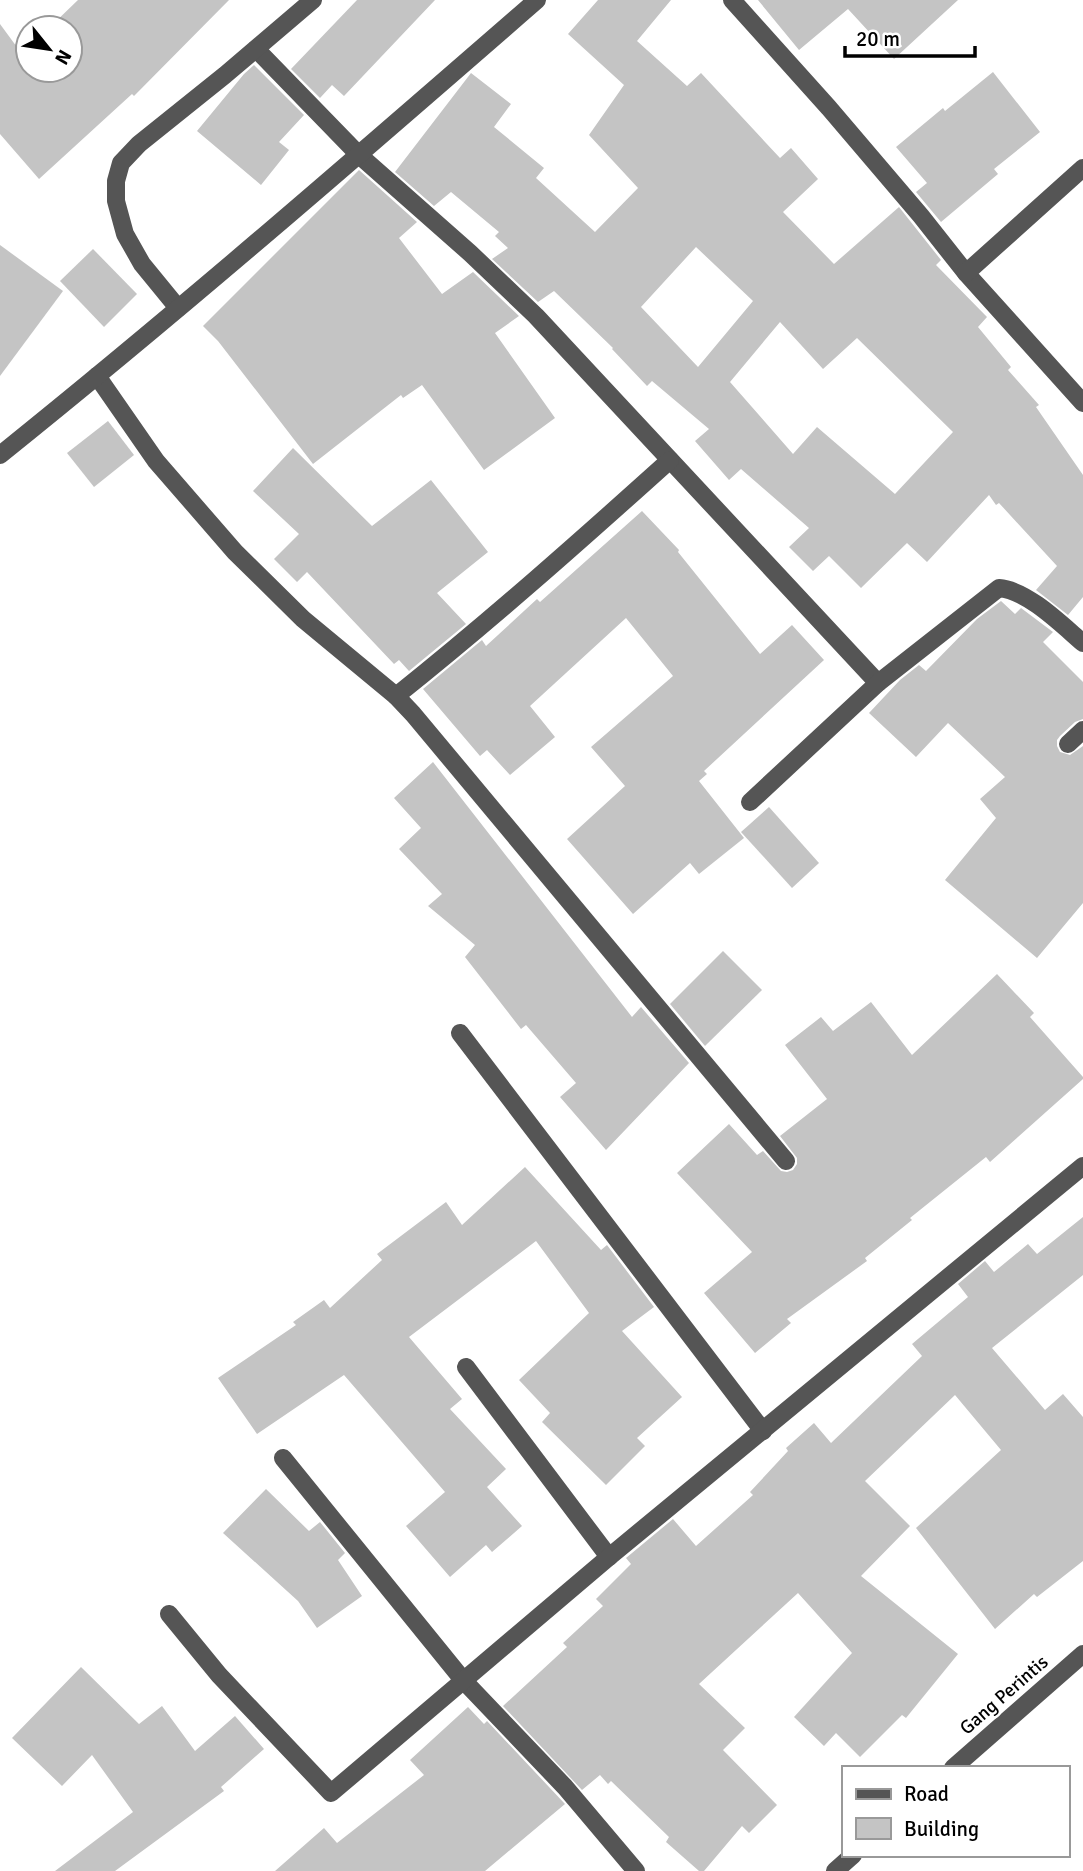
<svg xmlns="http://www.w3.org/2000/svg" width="1083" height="1871" font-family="Signika,sans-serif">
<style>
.building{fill:#c4c4c4;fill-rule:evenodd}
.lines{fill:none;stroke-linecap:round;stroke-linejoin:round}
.minor{stroke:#555;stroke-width:18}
.labels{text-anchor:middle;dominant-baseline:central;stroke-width:5;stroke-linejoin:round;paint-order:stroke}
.street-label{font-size:19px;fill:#000;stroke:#fff}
</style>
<rect width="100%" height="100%" fill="#fff"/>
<g class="building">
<path d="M78 0H229L134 96 132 94 39 179 0 134V24L22 54 28 49V70H70V28H49Z"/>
<path d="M357 0H435L344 96 332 85 320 98 291 69Z"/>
<path d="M598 0H671L637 41 687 86 701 73 780 158 791 148 818 179 783 212 834 264 899 207 941 260 936 265 987 317 978 327 1011 367 1008 370 1039 405 1036 407 1083 475V597L1068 615 1036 590 1057 566 999 503 996 505 989 495 927 562 907 543 861 588 829 556 813 571 789 547 809 528 741 469 729 480 695 441 709 429 652 381 647 386 612 349 613 348 554 291 538 302 492 259 508 248 495 236 499 232 451 192 434 206 395 172 471 73 511 104 494 127 544 168 536 178 595 232 638 188 589 135 624 85 568 34ZM696 247 753 301 698 367 641 307ZM780 322 823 369 857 338 953 432 895 494 817 427 793 454 730 382Z"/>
<path d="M758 0H958L894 59 848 9 799 50Z"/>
<path d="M254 65 304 115 279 142 289 150 261 185 197 131 244 74Z"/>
<path d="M993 72 1040 132 994 169 998 174 941 222 916 192 927 183 896 147 943 108 945 111Z"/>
<path d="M359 170 417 222 399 238 442 294 473 272 519 316 495 333 555 418 484 470 422 385 403 398 401 395 313 464 218 341 203 326Z"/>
<path d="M0 245 63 291 0 376Z"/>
<path d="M93 249 137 294 104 327 60 281Z"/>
<path d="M108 421 134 455 94 487 67 453Z"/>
<path d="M293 448 372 526 431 480 488 552 437 593 466 624 409 671 399 660 394 664 307 572 297 582 274 559 299 534 253 491Z"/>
<path d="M642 511 679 550 678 552 760 654 792 625 824 660 704 771 707 774 699 781 744 838 699 874 690 863 633 914 567 839 625 786 591 747 673 676 626 618 530 706 555 737 510 775 487 750 480 756 423 689 482 640 486 646 537 599 540 602Z"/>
<path d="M1001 601 1015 614 1021 608 1053 632 1043 642 1083 682V719L1075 722 1060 736 1057 740V746L1060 752 1070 755 1083 746V903L1037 958 945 880 996 818 980 799 1005 777 948 723 916 757 869 713 900 680 919 665 926 671 977 619Z"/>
<path d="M433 762 632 1017 641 1007 689 1063 606 1150 560 1097 576 1083 526 1025 521 1029 465 957 475 945 428 906 442 894 399 849 421 828 394 798Z"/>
<path d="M769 807 819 863 792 888 741 832Z"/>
<path d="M723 951 762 990 705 1046 670 1004Z"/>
<path d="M997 974 1034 1013 1030 1017 1083 1077V1079L990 1162 986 1157 910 1218 912 1220 865 1258 867 1261 787 1319 791 1323 755 1353 704 1293 752 1252 677 1173 729 1124 757 1155 763 1151 781 1171 787 1172 793 1170 797 1164V1158L780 1136 827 1099 785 1045 821 1017 833 1031 871 1002 912 1055Z"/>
<path d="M525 1167 601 1250 607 1245 654 1307 622 1331 682 1397 637 1438 645 1446 606 1485 542 1422 550 1413 519 1380 589 1313 536 1241 409 1337 462 1399 450 1409 506 1469 487 1487 522 1526 492 1552 486 1545 450 1577 406 1526 445 1492 344 1375 257 1434 218 1378 296 1325 293 1322 324 1300 330 1308 382 1260 377 1254 446 1202 462 1225Z"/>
<path d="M1083 1217V1275L992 1348 1045 1410 1063 1394 1083 1417V1561L1037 1597 1034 1594 995 1629 916 1528 1001 1450 955 1395 865 1481 910 1526 861 1576 958 1654 906 1718 902 1715 860 1757 836 1733 824 1746 794 1717 852 1653 798 1593 699 1684 745 1728 723 1750 777 1805 749 1833 742 1826 704 1871H699L666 1842 669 1837 611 1781 608 1784 600 1775 582 1790 503 1706 567 1647 563 1643 603 1606 596 1599 631 1564 626 1558 673 1519 696 1546 753 1495 750 1492 788 1451 786 1448 814 1423 831 1443 922 1356 912 1344 968 1297 958 1284 985 1261 994 1272 1028 1244 1037 1254Z"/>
<path d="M266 1489 309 1531 320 1522 345 1553 338 1560 362 1596 317 1628 298 1601 223 1533Z"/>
<path d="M81 1667 139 1724 162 1706 195 1751 235 1716 264 1749 221 1787 224 1791 115 1871H55L133 1812 92 1755 62 1786 12 1738Z"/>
<path d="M468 1707 484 1724 487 1721 565 1804 485 1871H275L324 1828 337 1843 424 1775 410 1760Z"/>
</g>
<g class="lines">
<g class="minor">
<path d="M732 0 829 108 921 216 966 273 1083 403"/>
<path d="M256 49 359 155 470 253 536 316 878 683"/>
<path d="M966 273 1083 168"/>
<path d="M178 308 142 264 125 234 116 201V181L121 163 139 144 225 75 313 0"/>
<path d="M97 376 156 461 235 552 303 619 396 696"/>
<path d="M0 455C183 308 360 154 537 0"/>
<path d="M670 460C580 541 490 621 396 696L413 714 786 1161"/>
<path d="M1068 744 1083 730"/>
<path d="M750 802 878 683 999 588C1027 590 1062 625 1083 643"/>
<path d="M460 1033 763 1431"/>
<path d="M466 1367 609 1557"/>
<path d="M283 1458 463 1680 565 1787 636 1871"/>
<path d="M169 1614 219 1675 331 1793 609 1557 1083 1166"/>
<path d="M953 1768 1083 1654"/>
<path d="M835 1871 853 1855"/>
</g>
</g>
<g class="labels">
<g class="street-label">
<text transform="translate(1004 1695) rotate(-41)">Gang Perintis</text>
</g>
</g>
<rect x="842" y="1766" width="228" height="91" fill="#ffffff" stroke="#999999" stroke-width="2"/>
<rect x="856" y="1789" width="35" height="10" fill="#555555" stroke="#999999" stroke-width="2"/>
<text x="904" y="1801" font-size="21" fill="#000000">Road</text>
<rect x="856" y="1818" width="35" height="21" fill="#c4c4c4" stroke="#999999" stroke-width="2"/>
<text x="904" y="1836" font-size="21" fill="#000000">Building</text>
<g transform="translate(49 49) rotate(120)"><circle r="33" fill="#ffffff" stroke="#999999" stroke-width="2"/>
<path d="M0-5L12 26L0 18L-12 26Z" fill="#000000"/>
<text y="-10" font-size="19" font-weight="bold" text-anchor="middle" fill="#000000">N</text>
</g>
<path d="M845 46v10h130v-10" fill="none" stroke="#000000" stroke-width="3.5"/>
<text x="856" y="46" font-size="21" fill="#000000" stroke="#ffffff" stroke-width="5" paint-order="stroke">20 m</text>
</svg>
